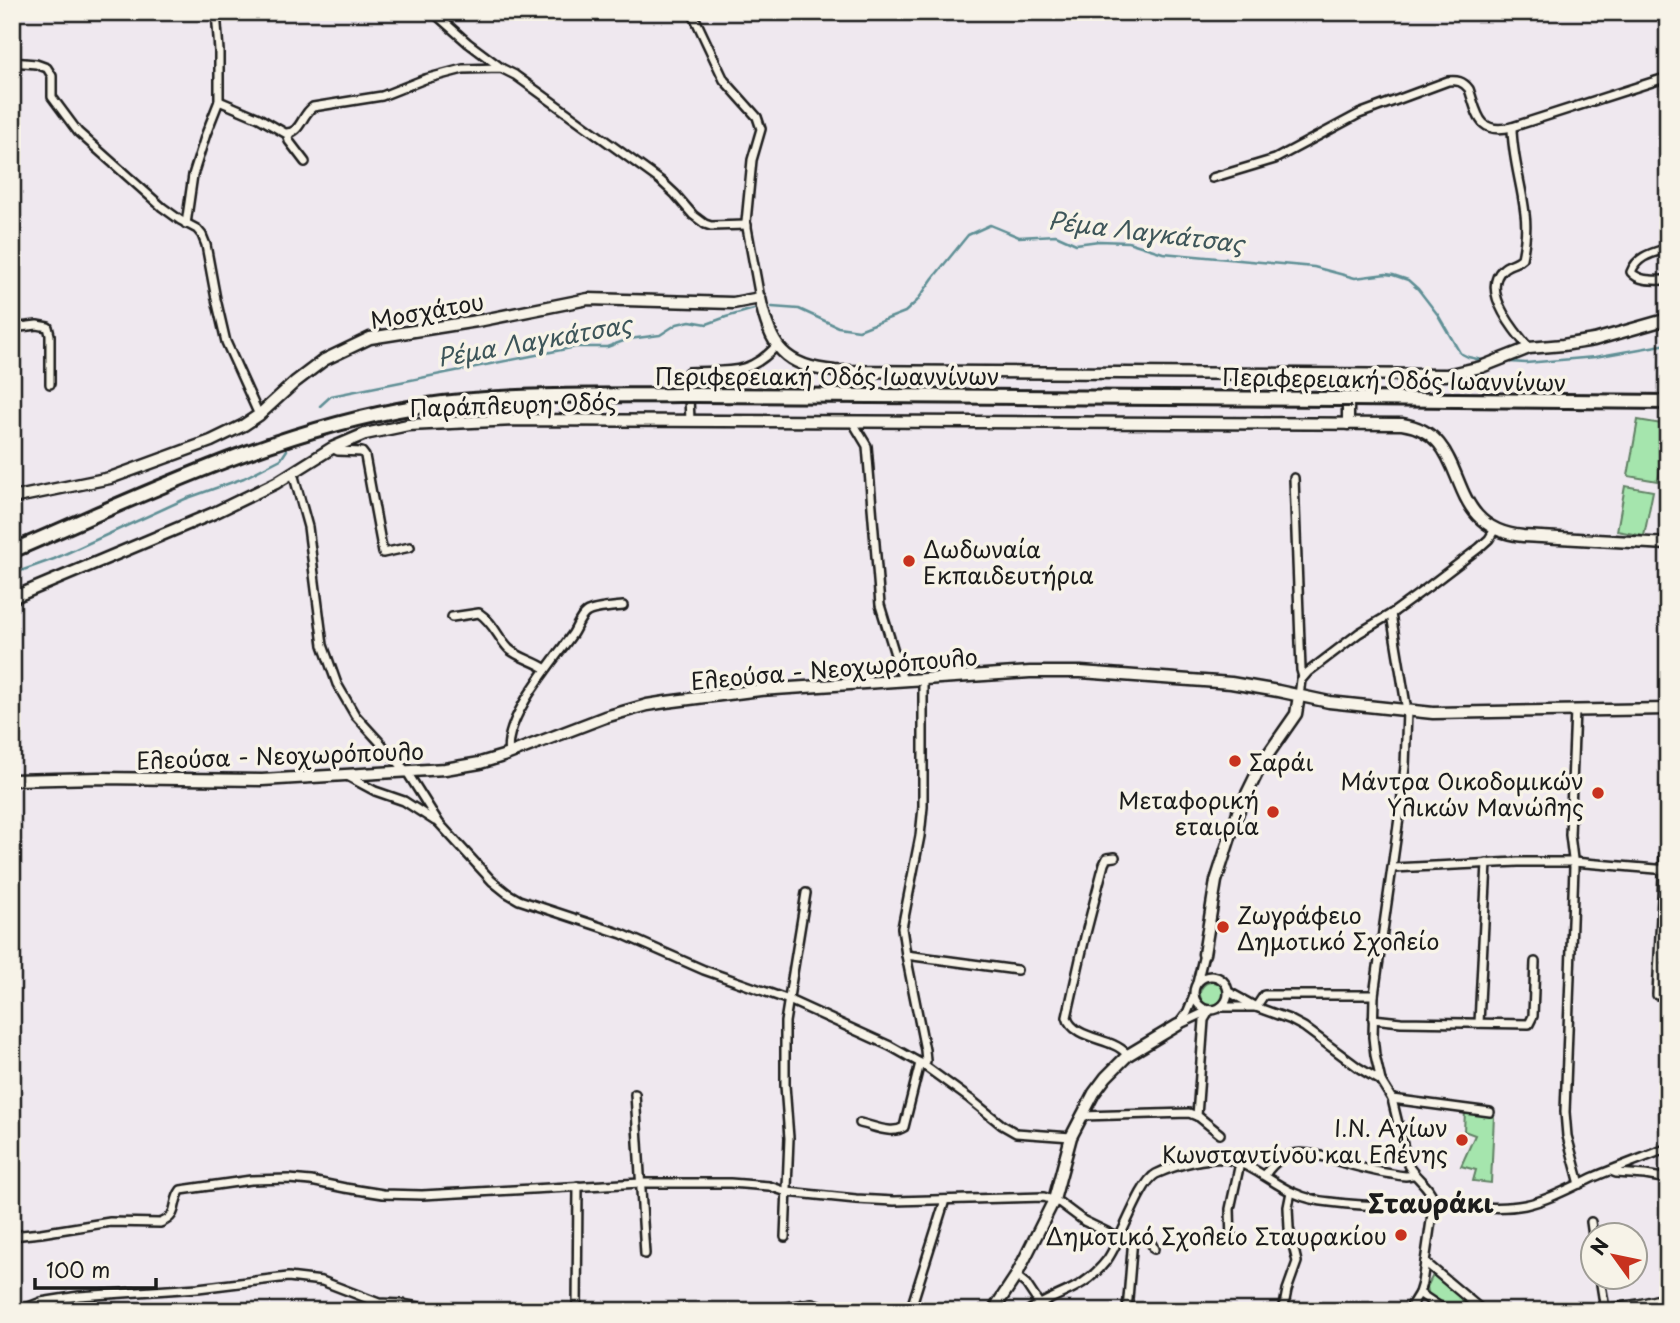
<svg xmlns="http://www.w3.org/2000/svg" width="1680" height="1323" font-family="'Playpen Sans',sans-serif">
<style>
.green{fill:#a5e5ad;stroke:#608064;stroke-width:2}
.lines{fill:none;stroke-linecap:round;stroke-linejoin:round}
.stream{stroke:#5e8f95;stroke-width:2.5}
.street-casing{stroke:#1c1c1c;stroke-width:12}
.secondary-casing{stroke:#1c1c1c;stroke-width:15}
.highway-casing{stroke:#1c1c1c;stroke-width:18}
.street{stroke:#f7f3e8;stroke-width:7}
.secondary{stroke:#f7f3e8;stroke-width:10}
.highway{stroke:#f7f3e8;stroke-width:12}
.highway-bridge-casing{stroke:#1c1c1c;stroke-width:18;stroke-linecap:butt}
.highway-bridge{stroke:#f7f3e8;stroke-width:12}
.poi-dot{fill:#c8321e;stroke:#f7f3e8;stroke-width:2.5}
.labels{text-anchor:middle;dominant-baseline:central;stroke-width:7;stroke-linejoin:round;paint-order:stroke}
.street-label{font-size:23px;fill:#1c1c1c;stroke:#f7f3e8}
.poi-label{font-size:23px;fill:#1c1c1c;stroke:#f7f3e8;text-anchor:end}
.water-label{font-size:24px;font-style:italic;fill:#3d5559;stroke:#f7f3e8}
.quarter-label{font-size:26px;font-weight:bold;fill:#1c1c1c;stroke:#f7f3e8}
</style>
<rect width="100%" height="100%" fill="#efe8ef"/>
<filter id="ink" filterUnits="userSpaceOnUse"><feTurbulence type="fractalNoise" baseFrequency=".0143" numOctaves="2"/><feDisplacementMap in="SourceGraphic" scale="14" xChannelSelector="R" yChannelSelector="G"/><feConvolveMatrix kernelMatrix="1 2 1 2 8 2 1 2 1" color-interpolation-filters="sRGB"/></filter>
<g filter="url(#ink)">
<g class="green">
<path d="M1638 420 1668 425 1658 481 1628 476Z"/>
<path d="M1625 486 1653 491 1644 536 1617 531Z"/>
<circle cx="1212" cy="994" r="12"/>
<path d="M1465 1111 1494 1115 1491 1183 1473 1181 1476 1170 1461 1166 1475 1135 1464 1131Z"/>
<path d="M1434 1273 1479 1311H1450L1429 1297 1427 1287Z"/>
</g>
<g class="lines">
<g class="stream">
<path d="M772 307 799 309 838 327 859 330 905 312 917 301 933 278 968 235 990 225 1019 237 1056 235 1076 244 1099 241 1128 242 1163 253 1314 267 1355 278 1386 274 1393 275 1408 280 1418 289 1438 315 1460 353 1468 357 1482 360"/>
<path d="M1510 362 1526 363 1595 357 1668 344"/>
<path d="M320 406 331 396 576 347H607L629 339 660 335 677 324 690 321 707 324 726 317 754 309"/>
<path d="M12 574 54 559 185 499 244 478 281 459 287 450"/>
</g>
<defs>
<g id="street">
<path d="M433 12 468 43 500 67"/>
<path d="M692 12 724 80 757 117 761 129 752 160 746 222 760 298"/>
<path d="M12 62 36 64 47 68 52 76V97L78 132 162 207 180 220 197 229 202 235 206 245 216 299 226 342 259 415"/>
<path d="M219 101 259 118 285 133C301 134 301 115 313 107L382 96 425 79 463 69 501 68 515 75 661 181 675 194 693 215 705 224 711 226 747 225"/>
<path d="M1512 127C1512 157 1522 185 1525 214 1527 228 1525 244 1522 258 1516 264 1508 264 1503 269 1480 290 1515 332 1529 348"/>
<path d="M290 133 288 137 289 141 305 162"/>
<path d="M1212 178 1275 159 1359 114 1448 81C1457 80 1463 81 1469 89 1478 115 1478 135 1512 127L1668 77"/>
<path d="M186 224 193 175 206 134 219 101V51L216 12"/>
<path d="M1668 248C1652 253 1637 256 1631 272 1639 282 1655 280 1668 280"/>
<path d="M12 328 37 325 48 327 50 335V384"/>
<path d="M690 421 688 372C727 370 749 377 777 345"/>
<path d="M852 421 867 446 880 605 903 681"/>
<path d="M332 448 338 451 362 452 365 456 383 553 410 547"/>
<path d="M293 473 308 527 323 645 337 684 355 715 407 772 439 823 492 881 507 893 519 900 622 934 704 970 789 1000 890 1046 922 1064 970 1099 1002 1125 1016 1133 1071 1137"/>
<path d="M1294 478 1301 670 1303 677"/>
<path d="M452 617 479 613C493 622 498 638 509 649 519 658 535 661 546 669"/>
<path d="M923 680V807L920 836 902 928 906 955 925 1050 926 1061 924 1066"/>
<path d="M1299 696 1301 680 1308 672 1359 633 1391 614 1428 587 1479 548 1489 539 1495 529"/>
<path d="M1575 710 1570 835 1574 867 1565 1112 1567 1136 1580 1184"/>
<path d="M509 754C502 720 552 663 571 636 576 630 579 618 586 613 593 608 614 607 623 606"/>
<path d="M347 776 375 791 404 801 435 821"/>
<path d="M1115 857 1107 858 1104 864 1085 937 1067 1017C1071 1035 1100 1038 1114 1045 1119 1047 1124 1051 1128 1055"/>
<path d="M1393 868 1518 862H1573L1668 870"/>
<path d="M906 955 1017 970"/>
<circle cx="1211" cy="993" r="17"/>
<path d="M1197 983 1204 954"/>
<path d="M1229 992 1256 1007 1289 1019 1304 1027 1359 1068 1381 1081 1392 1099 1408 1165C1415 1178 1430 1186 1434 1200L1422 1283 1419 1293 1408 1311"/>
<path d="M1657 995 1668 777"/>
<path d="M1221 1007H1255"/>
<path d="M1256 1007 1264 995H1374"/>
<path d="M1373 1019 1401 1022 1529 1024 1533 1016 1535 962"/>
<path d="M1181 1021 1187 1013 1194 996"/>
<path d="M1479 1023 1487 863"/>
<path d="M1178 1025 1210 1010"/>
<path d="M1381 1081 1375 1055 1373 1037 1374 995 1401 804 1405 766 1407 711 1391 614"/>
<path d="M635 1094 645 1254"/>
<path d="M1392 1099 1490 1112"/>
<path d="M1081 1116 1189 1113 1199 1117 1220 1134"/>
<path d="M1197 1116 1204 1020 1210 1010"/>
<path d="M860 1123C874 1126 892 1135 904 1127L920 1063"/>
<path d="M1611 1171 1616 1173 1645 1175 1668 1179"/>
<path d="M1265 1175C1286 1143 1313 1153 1344 1163 1360 1167 1375 1172 1392 1174 1400 1176 1406 1177 1413 1175"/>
<path d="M1591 1222 1593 1236"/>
<path d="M1122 1234C1125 1235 1129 1237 1132 1238 1143 1240 1150 1237 1154 1249"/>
<path d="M12 1236 41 1233 110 1222 160 1223C180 1216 171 1203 181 1190L251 1180 289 1179 311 1181 345 1188 383 1194 422 1195 641 1183H730L769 1186 787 1192 856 1199 894 1201 1044 1197 1060 1203 1084 1221 1119 1238"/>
<path d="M785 1237 789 1138 785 1085V1022L806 893"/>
<path d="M1231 1241 1230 1209 1240 1163"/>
<path d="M1425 1262 1483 1311"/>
<path d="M1016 1276 1026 1284 1044 1311"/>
<path d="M1600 1278 1605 1309"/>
<path d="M1419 1293 1446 1311"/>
<path d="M18 1311 41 1302 79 1296 198 1288 288 1277 322 1281 379 1303 402 1304 441 1311"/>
<path d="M577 1311 578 1186"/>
<path d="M762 1311 812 1303 838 1311"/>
<path d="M910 1311 945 1200"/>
<path d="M1028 1311C1059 1291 1082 1292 1107 1260 1121 1241 1140 1182 1156 1174 1175 1165 1214 1154 1234 1161 1256 1167 1273 1184 1294 1193 1305 1198 1318 1201 1330 1202 1352 1205 1376 1206 1398 1206 1414 1206 1431 1204 1446 1204 1473 1206 1499 1210 1525 1205 1549 1200 1572 1187 1594 1177 1618 1167 1643 1158 1668 1148"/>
<path d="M1127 1311 1133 1238"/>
<path d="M1283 1311 1287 1290 1297 1262 1289 1228 1288 1207 1291 1192"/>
<path d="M1593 1311 1639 1304 1668 1297"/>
</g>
<g id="secondary">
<path d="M1348 375V424"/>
<path d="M12 498 110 478 211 441 244 425 259 415 295 382 324 360 370 338 483 320 588 299 733 303 760 298C770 346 784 367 835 371L1446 375 1481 367 1529 348 1563 345 1594 340 1668 319"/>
<path d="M12 598 214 513 276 483 332 448 365 434 408 425 515 420 1402 424C1476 435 1438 528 1523 536L1668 544"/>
<path d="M12 780 99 778 262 780 445 769 480 763 503 756 605 717 647 705 666 702 760 690 1030 672H1081L1231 683 1278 691 1329 702 1433 713 1668 709"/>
<path d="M1204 954 1216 881 1238 812 1262 763 1296 714 1299 696"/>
<path d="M993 1311 1016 1276 1054 1200 1071 1137 1094 1093 1106 1077 1128 1055 1178 1025"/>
</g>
<g id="highway">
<path d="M696 395 1340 399"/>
<path d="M1352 399 1668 402"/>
<path d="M12 551C145 494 276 429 421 406 507 393 594 396 680 395"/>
</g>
</defs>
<use href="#street" class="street-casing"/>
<use href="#secondary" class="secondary-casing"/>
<use href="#highway" class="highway-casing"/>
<use href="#street" class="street"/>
<use href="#secondary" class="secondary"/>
<use href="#highway" class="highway"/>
<defs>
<g id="highway-bridge">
<path d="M680 395H696"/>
<path d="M1340 399H1352"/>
</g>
</defs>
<use href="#highway-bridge" class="highway-bridge-casing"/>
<use href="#highway-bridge" class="highway-bridge"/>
</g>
</g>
<g class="poi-dot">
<circle cx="909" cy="561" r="7"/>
<circle cx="1235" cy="761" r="7"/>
<circle cx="1598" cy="793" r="7"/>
<circle cx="1273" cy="812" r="7"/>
<circle cx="1223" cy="927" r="7"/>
<circle cx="1462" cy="1140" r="7"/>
<circle cx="1401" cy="1235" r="7"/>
</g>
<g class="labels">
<g class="street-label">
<text transform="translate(427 310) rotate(-10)">Μοσχάτου</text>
<text x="827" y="375">Περιφερειακή Οδός Ιωαννίνων</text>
<text transform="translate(1394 379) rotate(1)">Περιφερειακή Οδός Ιωαννίνων</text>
<text transform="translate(513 404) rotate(-2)">Παράπλευρη Οδός</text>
<text transform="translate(834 668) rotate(-5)">Ελεούσα - Νεοχωρόπουλο</text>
<text transform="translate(280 755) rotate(-2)">Ελεούσα - Νεοχωρόπουλο</text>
</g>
<g class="poi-label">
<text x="923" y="548" text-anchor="start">Δωδωναία<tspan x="923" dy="26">Εκπαιδευτήρια</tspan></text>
<text x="1249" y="761" text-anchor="start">Σαράι</text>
<text x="1584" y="780">Μάντρα Οικοδομικών<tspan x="1584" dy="26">Υλικών Μανώλης</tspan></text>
<text x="1259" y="799">Μεταφορική<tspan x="1259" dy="26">εταιρία</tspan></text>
<text x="1237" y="914" text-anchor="start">Ζωγράφειο<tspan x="1237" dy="26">Δημοτικό Σχολείο</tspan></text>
<text x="1448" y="1127">Ι.Ν. Αγίων<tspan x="1448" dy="26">Κωνσταντίνου και Ελένης</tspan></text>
<text x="1387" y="1235">Δημοτικό Σχολείο Σταυρακίου</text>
</g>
<g class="water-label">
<text transform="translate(1146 231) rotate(7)">Ρέμα Λαγκάτσας</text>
<text transform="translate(534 340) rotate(-10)">Ρέμα Λαγκάτσας</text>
</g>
<g class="quarter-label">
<text x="1431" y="1202">Σταυράκι</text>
</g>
</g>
<rect width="1680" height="1323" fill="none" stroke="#f7f3e8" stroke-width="42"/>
<rect x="21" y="21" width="1638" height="1281" fill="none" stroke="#1c1c1c" stroke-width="2.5" filter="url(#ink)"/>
<g transform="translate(1614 1256) rotate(303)"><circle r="33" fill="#f7f3e8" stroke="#9f9d96" stroke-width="2"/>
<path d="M0-5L12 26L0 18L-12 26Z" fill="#c8321e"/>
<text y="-10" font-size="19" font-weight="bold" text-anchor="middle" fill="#1c1c1c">N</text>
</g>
<path d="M35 1278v10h121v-10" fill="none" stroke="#1c1c1c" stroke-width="3.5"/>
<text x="46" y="1278" font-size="21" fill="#1c1c1c" stroke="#f7f3e8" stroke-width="5" paint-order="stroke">100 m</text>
</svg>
